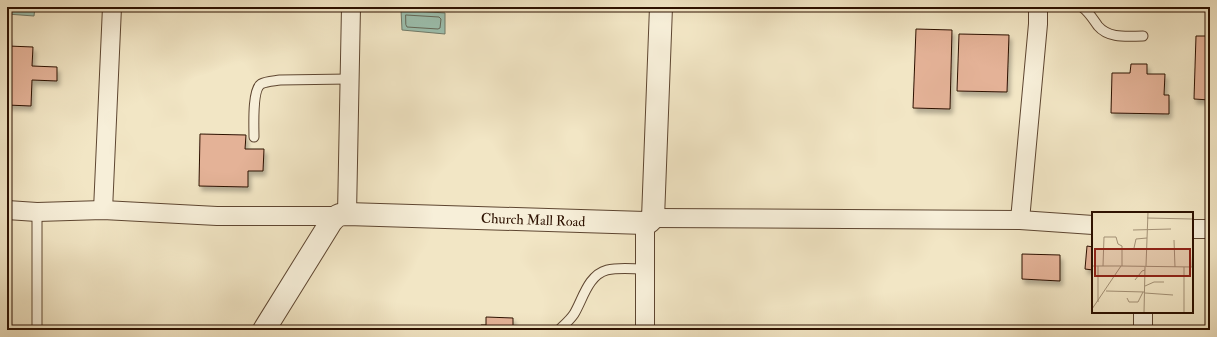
<svg xmlns="http://www.w3.org/2000/svg" width="1217" height="337" font-family="'IM FELL Double Pica',serif">
<style>
.water{fill:#9cc0af;stroke:#707a69}
.lines{fill:none;stroke-linecap:round;stroke-linejoin:round}
.shore{stroke:#646858;stroke-width:1}
.building{fill:#e4b297;stroke:#2d1100;filter:url(#shadow)}
.service-casing{stroke:#5e4631;stroke-width:11}
.minor-casing{stroke:#5e4631;stroke-width:20}
.tertiary-casing{stroke:#5e4631;stroke-width:24}
.service{stroke:#f7efd9;stroke-width:9}
.minor{stroke:#f7efd9;stroke-width:18}
.tertiary{stroke:#f7efd9;stroke-width:22}
.labels{text-anchor:middle;dominant-baseline:central;stroke-width:3;stroke-linejoin:round;paint-order:stroke}
.street-label{font-size:14px;fill:#2d1100;stroke:#f7efd9}
.inset-road{fill:none;stroke:#a39176;stroke-width:1}
.view{fill:#8f2418;fill-opacity:0.15;stroke:#8f2418;stroke-width:2}
.inset-edge{fill:none;stroke:#2d1100;stroke-width:2}
</style>
<defs>
<filter id="shadow"><feDropShadow dx="2.5" dy="4.5" stdDeviation="2" flood-color="#0004"/></filter>
</defs>
<rect width="100%" height="100%" fill="#f2e6c5"/>
<filter id="stains"><feTurbulence type="fractalNoise" baseFrequency=".005" numOctaves="4"/><feColorMatrix values="0 0 0 0 .2 0 0 0 0 .09 0 0 0 0 .02 0 0 0 .5 -.17"/></filter>
<radialGradient id="worn" r=".72"><stop offset=".6" stop-color="#630" stop-opacity="0"/><stop offset="1" stop-color="#630" stop-opacity=".3"/></radialGradient>
<g class="water">
<path d="M7 7H35L34 16 7 14Z"/>
<path d="M401 10 445 13V34L402 30Z"/>
</g>
<g class="lines">
<path class="shore" d="M406 15 439 17 441 19 440 28 438 29 407 27 406 25Z"/>
</g>
<g class="building">
<path d="M916 29 952 30 950 109 913 108Z"/>
<path d="M959 34 1009 35 1007 92 957 91Z"/>
<path d="M1196 36H1210V100L1194 99Z"/>
<path d="M7 38H9L8 46 33 47 32 66 57 67V81L32 80 31 106 7 105Z"/>
<path d="M1131 64H1147V74H1165L1164 95H1169V114L1111 113 1112 73H1130Z"/>
<path d="M200 134 246 135 245 149H264L263 171H248V187L199 186Z"/>
<path d="M1087 246 1093 247V270L1085 269Z"/>
<path d="M1022 254 1060 255V281L1022 279Z"/>
<path d="M486 317 513 318V330H481V325H486Z"/>
</g>
<g class="lines">
<defs>
<g id="service">
<path d="M1082 7C1089 12 1093 19 1098 26 1109 39 1128 36 1143 36"/>
<path d="M254 137C254 127 252 90 261 84 266 81 274 81 280 80L349 79"/>
<path d="M37 212V330"/>
<path d="M559 330C564 325 570 320 574 314 583 299 588 275 607 270 619 267 633 269 645 269"/>
</g>
<g id="minor">
<path d="M7 210 37 212 103 210 217 216H335"/>
<path d="M103 210 112 7"/>
<path d="M347 214 351 7"/>
<path d="M653 218 1020 220 1093 225"/>
<path d="M1020 220 1038 24V7"/>
<path d="M1192 229H1210"/>
<path d="M645 330V223"/>
<path d="M1143 330V312"/>
</g>
<path id="tertiary" d="M264 330 331 222C336 216 339 214 347 214L645 223 649 222 653 218 661 7"/>
</defs>
<use href="#service" class="service-casing"/>
<use href="#minor" class="minor-casing"/>
<use href="#tertiary" class="tertiary-casing"/>
<use href="#service" class="service"/>
<use href="#minor" class="minor"/>
<use href="#tertiary" class="tertiary"/>
</g>
<g class="labels">
<g class="street-label">
<text transform="translate(533 220) rotate(2)">Church Mall Road</text>
</g>
</g>
<g transform="translate(1092 212)">
<rect width="101" height="101" fill="#f2e6c5"/>
<path class="inset-road" d="M55 6 100 7M41 18 79 17M82 28 83 55M42 36 44 27 55 26M0 54H29M6 54V90M11 54 12 25H24L26 32 30 34V54M54 54 56 0M100 55 101 28M43 68 50 59 53 58M53 74 62 70H72M14 79 53 80M53 81 81 83M35 86 37 90H46L51 80M0 97 29 54 101 55M52 101 53 55M92 101V55"/>
<path class="view" d="M3 37H98V64H3Z"/>
<rect width="101" height="101" class="inset-edge"/>
</g>
<rect width="1217" height="337" fill="none" stroke="#f2e6c5" stroke-width="24"/>
<rect x="8" y="8" width="1201" height="321" fill="none" stroke="#2d1100" stroke-width="2"/>
<rect x="12" y="12" width="1193" height="313" fill="none" stroke="#2d1100"/>
<rect width="100%" height="100%" filter="url(#stains)"/>
<rect width="100%" height="100%" fill="url(#worn)"/>
</svg>
